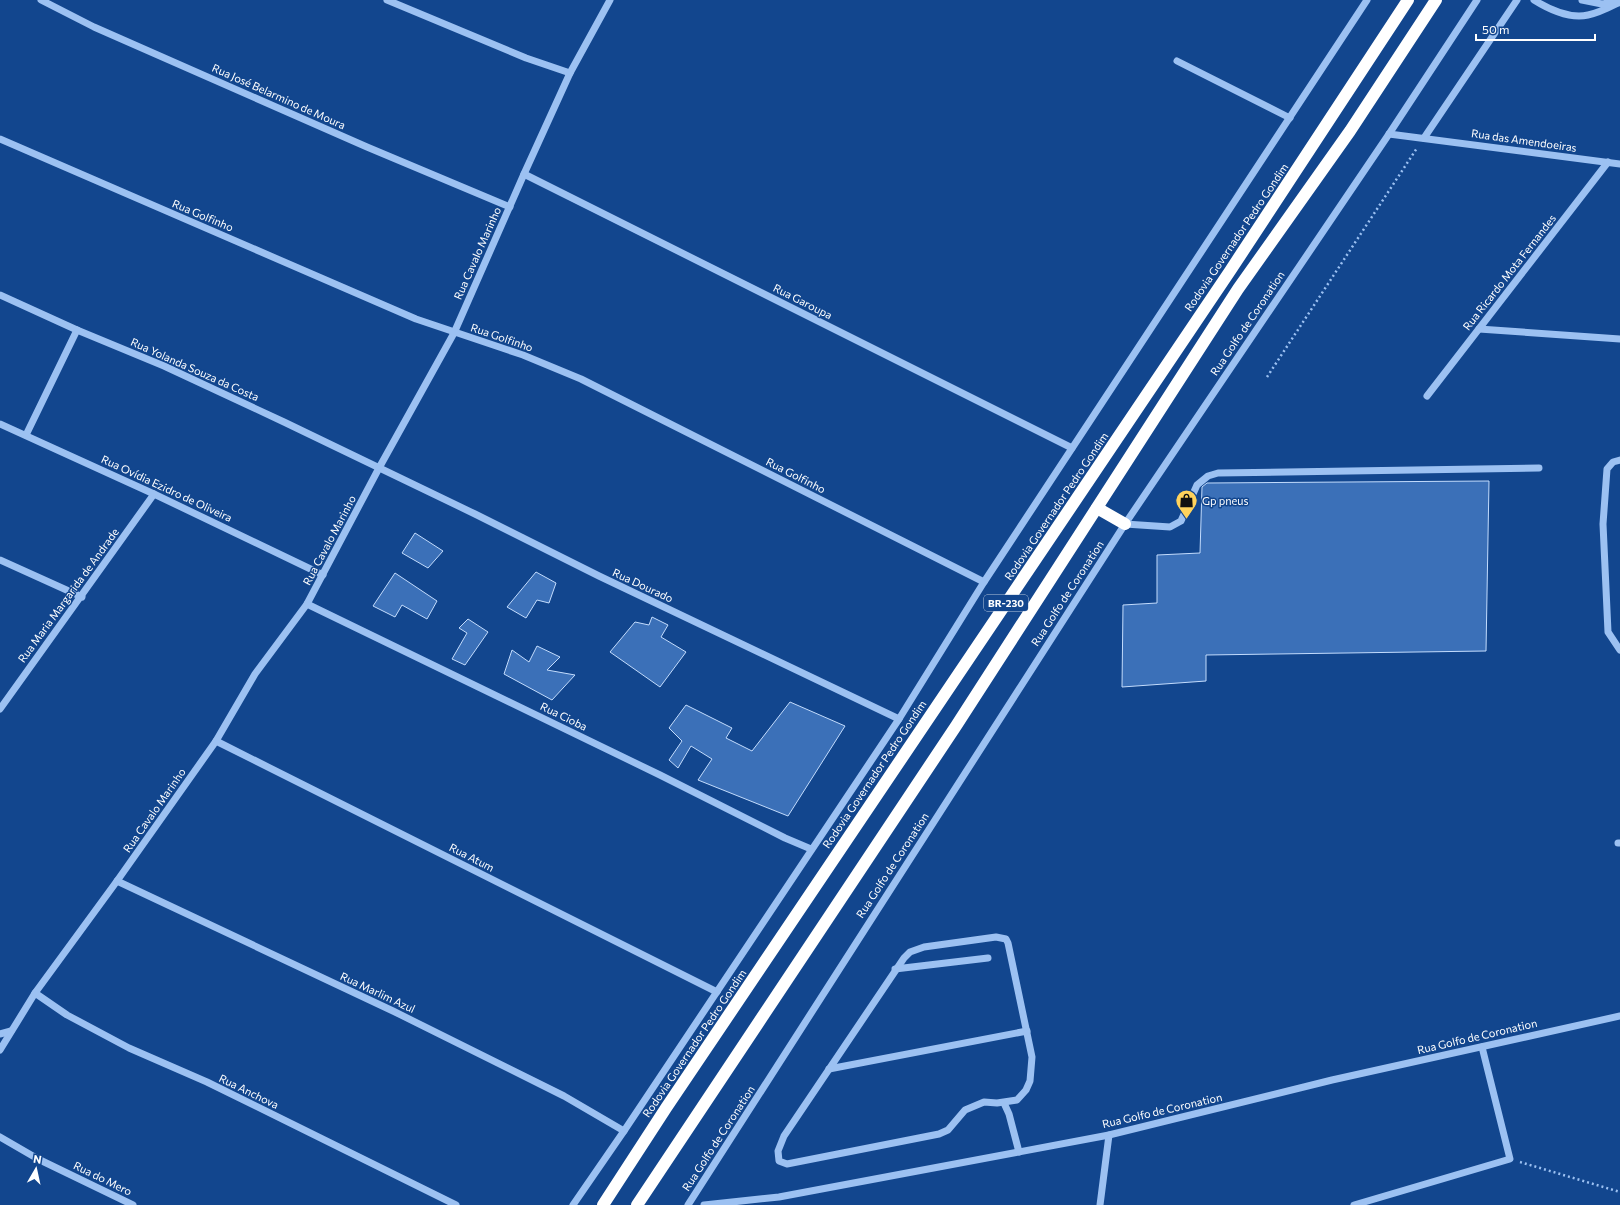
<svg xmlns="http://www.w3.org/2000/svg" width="1620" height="1205" font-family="Commissioner,sans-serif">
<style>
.building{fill:#3b70b8;stroke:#c3dcfd}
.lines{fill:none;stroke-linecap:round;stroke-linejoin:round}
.path{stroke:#9cc1f2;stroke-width:2.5;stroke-dasharray:2 3;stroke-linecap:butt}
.minor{stroke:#9cc1f2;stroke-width:7}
.highway{stroke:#fff;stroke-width:12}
.labels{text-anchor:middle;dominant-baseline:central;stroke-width:3;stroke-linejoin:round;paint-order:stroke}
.shield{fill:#12468e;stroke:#b8c8dd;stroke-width:1}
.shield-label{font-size:10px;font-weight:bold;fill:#fff}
.street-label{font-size:11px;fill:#fff;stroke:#12468e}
.poi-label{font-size:11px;fill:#fff;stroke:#12468e;text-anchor:start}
</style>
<rect width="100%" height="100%" fill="#12468e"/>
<g class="building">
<path d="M1489 481 1486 651 1206 655V681L1122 687 1123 605 1157 603V555L1200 553 1202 487 1207 483Z"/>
<path d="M415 533 443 551 428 568 402 553Z"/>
<path d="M536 572 556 583 549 603 537 600 526 618 507 607Z"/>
<path d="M395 573 437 601 427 619 402 605 395 617 373 606Z"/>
<path d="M652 617 668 625 661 637 686 652 660 687 610 652 635 622 649 625Z"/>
<path d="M468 619 488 632 465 665 452 659 467 633 459 628Z"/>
<path d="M537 646 560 657 547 670 575 675 552 700 504 674 512 650 529 662Z"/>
<path d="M790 702 845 726 788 816 698 780 712 759 691 746 678 768 669 760 682 741 669 728 686 705 732 728 726 738 752 751Z"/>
</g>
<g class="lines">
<g class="path">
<path d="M1267 377 1417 148"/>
<path d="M1520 1162 1620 1192"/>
</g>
<g class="minor">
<path d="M41 0 94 27 367 147 510 207"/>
<path d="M387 0 526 58 570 73"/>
<path d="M1534 0C1550 10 1569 19 1588 15 1599 13 1610 7 1620 2"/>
<path d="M1582 0 1602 4 1614 2"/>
<path d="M1177 61 1290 118"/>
<path d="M1389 134 1620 164"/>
<path d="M1424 138 1517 0"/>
<path d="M0 139 416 319 523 355 581 379 984 582"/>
<path d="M524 174 1072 448"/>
<path d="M0 295 77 330 164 366 284 422 475 514 599 576 899 719"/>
<path d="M1479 329 1620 339"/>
<path d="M1427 396 1608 162"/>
<path d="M0 424 154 494 323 575"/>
<path d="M26 435 77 330"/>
<path d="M1620 460 1613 462 1607 469 1603 524 1608 632 1620 650"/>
<path d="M1125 524 1170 527 1181 521 1197 485 1208 476 1218 473 1539 468"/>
<path d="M0 560 82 597"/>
<path d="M307 604 660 775 785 838 811 849"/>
<path d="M0 709 154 494"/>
<path d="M216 741 717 992"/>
<path d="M1618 843H1620"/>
<path d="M117 881 393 1011 564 1096 624 1131"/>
<path d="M996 937 1006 939 1008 943 1032 1057 1030 1081 1026 1090 1017 1100 997 1103 984 1102 965 1110 948 1130 939 1134 787 1164 779 1161 778 1151 784 1136 904 958 910 952 924 947Z"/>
<path d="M895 969 988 958"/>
<path d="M35 993 67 1015 129 1048 207 1082 456 1205"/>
<path d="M0 1034 11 1031"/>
<path d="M0 1050 35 993 117 881 216 741 255 674 307 604 379 468 454 333 524 174 570 73 610 0"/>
<path d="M829 1069 1027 1031"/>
<path d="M1004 1103 1009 1114 1019 1152"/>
<path d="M0 1137 38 1159 133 1205"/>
<path d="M573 1205 624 1131 899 719 984 582 1367 0"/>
<path d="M688 1205 1125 524 1389 134 1477 0"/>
<path d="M704 1205 779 1197 1109 1135 1332 1080 1620 1016"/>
<path d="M1100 1205 1109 1135"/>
<path d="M1354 1205 1510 1159 1482 1047"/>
</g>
<g class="highway">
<path d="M1097 508 1125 524"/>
<path d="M603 1205 666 1108 1230 271 1408 0"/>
<path d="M637 1205 956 726 1238 289 1350 131 1436 0"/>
</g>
</g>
<defs>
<symbol id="shop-pin" viewBox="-11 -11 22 30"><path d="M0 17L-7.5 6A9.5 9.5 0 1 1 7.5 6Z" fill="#ffd35c" stroke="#12468e"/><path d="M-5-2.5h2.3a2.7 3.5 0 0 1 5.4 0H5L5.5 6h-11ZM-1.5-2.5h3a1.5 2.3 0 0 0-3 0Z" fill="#111"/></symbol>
</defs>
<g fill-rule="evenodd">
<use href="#shop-pin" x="1174" y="488" width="25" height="34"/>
</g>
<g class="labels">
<rect class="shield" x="984" y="595" width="44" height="16" rx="3"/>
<g class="shield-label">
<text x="1006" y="603">BR-230</text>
</g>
<g class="street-label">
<text transform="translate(279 96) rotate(24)">Rua José Belarmino de Moura</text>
<text transform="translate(1524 140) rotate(8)">Rua das Amendoeiras</text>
<text transform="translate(203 215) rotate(23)">Rua Golfinho</text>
<text transform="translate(1236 237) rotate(-56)">Rodovia Governador Pedro Gondim</text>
<text transform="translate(477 253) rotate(-66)">Rua Cavalo Marinho</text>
<text transform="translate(1509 272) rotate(-52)">Rua Ricardo Mota Fernandes</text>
<text transform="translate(803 301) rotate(27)">Rua Garoupa</text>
<text transform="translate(1247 323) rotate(-56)">Rua Golfo de Coronation</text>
<text transform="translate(502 337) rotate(19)">Rua Golfinho</text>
<text transform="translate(195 369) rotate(24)">Rua Yolanda Souza da Costa</text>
<text transform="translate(796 475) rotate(27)">Rua Golfinho</text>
<text transform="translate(167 488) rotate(25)">Rua Ovídia Ezidro de Oliveira</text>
<text transform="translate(1056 506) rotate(-56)">Rodovia Governador Pedro Gondim</text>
<text transform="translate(329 540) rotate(-62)">Rua Cavalo Marinho</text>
<text transform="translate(643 585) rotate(25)">Rua Dourado</text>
<text transform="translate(1067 593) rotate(-57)">Rua Golfo de Coronation</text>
<text transform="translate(68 595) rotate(-54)">Rua Maria Margarida de Andrade</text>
<text transform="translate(564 716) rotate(26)">Rua Cioba</text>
<text transform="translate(874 774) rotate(-56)">Rodovia Governador Pedro Gondim</text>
<text transform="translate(154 810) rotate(-55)">Rua Cavalo Marinho</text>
<text transform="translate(472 857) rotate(27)">Rua Atum</text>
<text transform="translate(892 865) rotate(-57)">Rua Golfo de Coronation</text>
<text transform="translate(378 992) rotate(25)">Rua Marlim Azul</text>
<text transform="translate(1477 1036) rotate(-13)">Rua Golfo de Coronation</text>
<text transform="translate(694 1043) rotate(-56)">Rodovia Governador Pedro Gondim</text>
<text transform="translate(249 1091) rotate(26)">Rua Anchova</text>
<text transform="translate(1162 1110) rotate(-13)">Rua Golfo de Coronation</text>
<text transform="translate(718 1138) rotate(-57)">Rua Golfo de Coronation</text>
<text transform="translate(103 1178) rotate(26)">Rua do Mero</text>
</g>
<g class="poi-label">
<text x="1202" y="500">Gp pneus</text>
</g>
</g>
<g transform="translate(36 1169) rotate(9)" stroke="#12468e" stroke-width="3" paint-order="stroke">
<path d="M0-3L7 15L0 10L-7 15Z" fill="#ffffff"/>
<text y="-6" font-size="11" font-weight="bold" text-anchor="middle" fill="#ffffff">N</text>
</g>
<path d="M1476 34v6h119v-6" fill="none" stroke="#ffffff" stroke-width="2"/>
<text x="1482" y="34" font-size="12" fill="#ffffff" stroke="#12468e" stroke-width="3" paint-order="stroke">50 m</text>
</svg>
